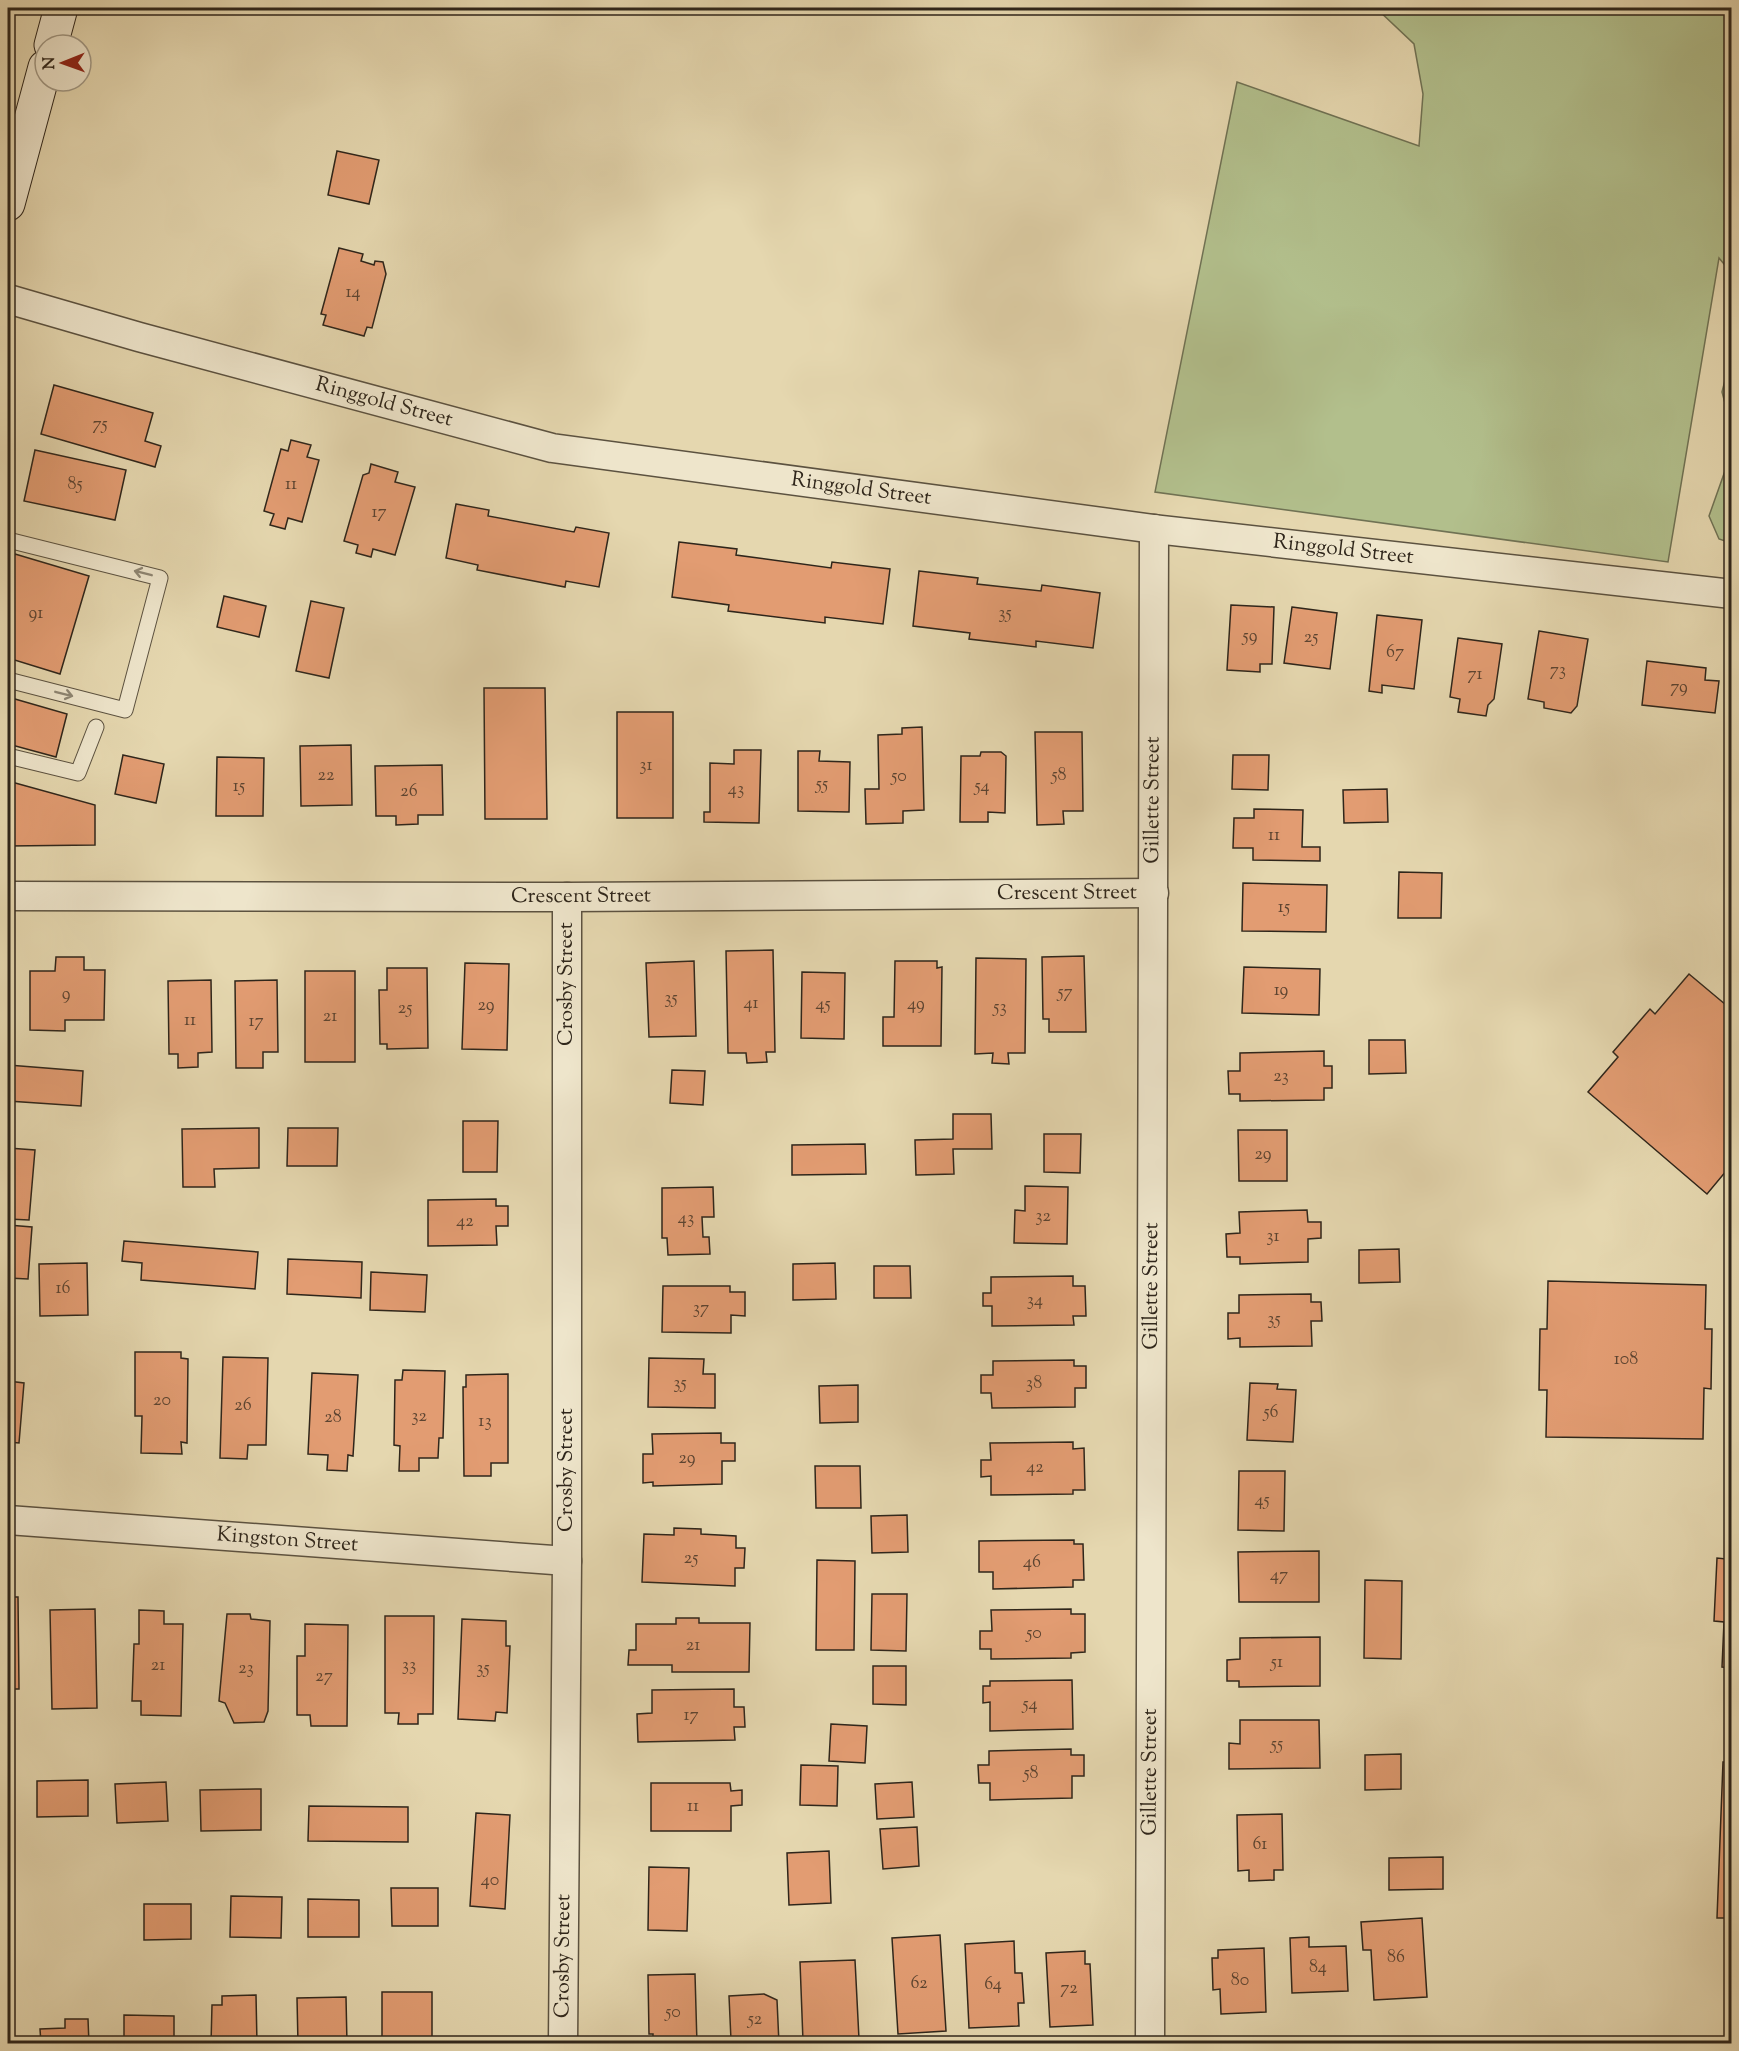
<svg xmlns="http://www.w3.org/2000/svg" width="1739" height="2051" font-family="'Sorts Mill Goudy',serif">
<style>
.green{fill:#b2bf8c;stroke:#707254;stroke-width:1.5}
.building{fill:#e29c72;stroke:#2f261b;stroke-width:1.5}
.lines{fill:none;stroke-linecap:round;stroke-linejoin:round}
.service-casing{stroke:#5c5240;stroke-width:17}
.minor-casing{stroke:#5c5240;stroke-width:31}
.secondary-casing{stroke:#2f261b;stroke-width:35}
.service{stroke:#eee5cb;stroke-width:15}
.minor{stroke:#eee5cb;stroke-width:28}
.secondary{stroke:#eee5cb;stroke-width:33}
.oneway{stroke:#8e8673}
.labels{text-anchor:middle;dominant-baseline:central;stroke-width:4.5;stroke-linejoin:round;paint-order:stroke}
.number-label{font-size:18px;fill:#5c4431}
.street-label{font-size:21px;fill:#2f261b;stroke:#eee5cb}
</style>
<rect width="100%" height="100%" fill="#e5d7af"/>
<filter id="stains"><feTurbulence type="fractalNoise" baseFrequency=".00333" numOctaves="4"/><feColorMatrix values="0 0 0 0 .2 0 0 0 0 .09 0 0 0 0 .02 0 0 0 .5 -.17"/></filter>
<radialGradient id="worn" r=".72"><stop offset=".6" stop-color="#630" stop-opacity="0"/><stop offset="1" stop-color="#630" stop-opacity=".3"/></radialGradient>
<g class="green">
<path d="M1376 8H1731V302L1729 270 1719 258 1668 562 1155 492 1237 82 1419 146 1423 94 1414 44Z"/>
<path d="M1731 357 1732 543H1731L1719 539 1709 516 1726 468 1729 418 1722 392Z"/>
</g>
<g class="building">
<path d="M337 151 379 160 369 204 328 195Z"/>
<path d="M339 248 363 254 361 261 374 265 375 261 383 262 386 274 372 328 367 327 364 336 323 325 326 315 321 314Z"/>
<path d="M54 385 153 413 145 441 161 446 155 467 41 434Z"/>
<path d="M291 440 311 445 307 457 319 460 302 522 288 518 285 529 270 525 274 514 264 511 281 449 288 451Z"/>
<path d="M35 450 126 470 115 520 24 501Z"/>
<path d="M371 464 398 472 395 482 415 487 395 555 373 549 371 557 356 553 358 545 344 541 363 475 369 473Z"/>
<path d="M456 504 489 510 488 516 574 532 576 527 609 533 599 587 566 581 565 587 477 570 478 565 446 558Z"/>
<path d="M679 542 737 549 736 555 831 568 832 562 890 569 883 624 825 617V623L728 611 729 605 672 597Z"/>
<path d="M15 554 89 576 60 674 8 658V577Z"/>
<path d="M919 571 978 578 977 584 1041 591 1042 585 1100 593 1093 648 1036 641V647L969 639 970 633 913 626Z"/>
<path d="M224 596 266 606 259 637 217 627Z"/>
<path d="M311 601 344 608 329 678 296 671Z"/>
<path d="M1231 605 1274 607 1272 664H1260V672L1227 670Z"/>
<path d="M1292 607 1337 613 1330 669 1284 663Z"/>
<path d="M1377 615 1422 620 1414 689 1382 685V693L1369 691Z"/>
<path d="M1539 631 1588 639 1577 706 1571 713 1544 708V702L1528 699Z"/>
<path d="M1458 638 1502 644 1494 699 1488 705 1486 716 1458 712 1460 699 1450 697Z"/>
<path d="M1647 661 1706 668 1705 680 1719 681 1715 713 1642 705Z"/>
<path d="M484 688H545L547 819H485Z"/>
<path d="M8 697 67 714 56 757 8 744Z"/>
<rect x="617" y="712" width="56" height="106"/>
<path d="M922 727 924 810 903 811V823L866 824 865 789H879L878 735 902 734V728Z"/>
<path d="M1035 732H1082L1083 811H1063L1064 824 1037 825Z"/>
<path d="M351 745 352 805 301 806 300 746Z"/>
<path d="M734 750H761L759 823 704 822V812H710V763L734 764Z"/>
<path d="M798 751H820L819 761 850 762 849 812 798 811Z"/>
<path d="M981 752H1001L1006 756 1005 813 988 812V822H960L961 756H980Z"/>
<path d="M123 755 164 764 156 803 115 794Z"/>
<path d="M1233 755H1269L1268 790 1232 789Z"/>
<path d="M217 757 264 758 263 816H216Z"/>
<path d="M442 765 443 815H418V824L396 825V816H376L375 766Z"/>
<path d="M8 781 95 805V845L8 846Z"/>
<path d="M1387 789 1388 822 1344 823 1343 790Z"/>
<path d="M1254 809 1303 810 1302 847H1320V861L1253 860V848H1233L1234 818H1254Z"/>
<path d="M1399 872 1442 873 1441 918H1398Z"/>
<path d="M1243 883 1327 885 1326 932 1242 931Z"/>
<path d="M773 950 775 1052H766L767 1062 747 1063 746 1053H728L726 951Z"/>
<path d="M1084 956 1086 1032H1049V1019H1043L1042 957Z"/>
<path d="M56 957H84V970H105L104 1020H65V1031L30 1030V971H55Z"/>
<path d="M976 958 1026 959 1025 1053H1008L1009 1064 992 1063 993 1053 975 1054Z"/>
<path d="M694 961 696 1036 649 1037 646 963Z"/>
<path d="M895 961H937V968L942 967 941 1046H883V1017H894Z"/>
<path d="M465 963 509 964 507 1050 462 1049Z"/>
<path d="M1244 967 1320 969 1319 1015 1242 1013Z"/>
<path d="M387 968H427L428 1048 387 1049V1044H380L379 990H387Z"/>
<rect x="305" y="971" width="50" height="91"/>
<path d="M802 972 845 973 844 1039 801 1038Z"/>
<path d="M1689 974 1732 1010V1164L1707 1194 1588 1092 1618 1057 1613 1052 1650 1009 1655 1014Z"/>
<path d="M211 980 212 1052 198 1053V1067L178 1068V1054H169L168 981Z"/>
<path d="M277 980 278 1052H263V1068H236L235 981Z"/>
<path d="M1369 1040H1405L1406 1073 1369 1074Z"/>
<path d="M1324 1051V1066H1332V1088H1324V1100L1240 1101V1094H1229L1228 1071H1240V1053Z"/>
<path d="M8 1065 83 1071 81 1106 8 1101Z"/>
<path d="M672 1070 705 1071 703 1105 670 1103Z"/>
<path d="M953 1114H991L992 1149H953L954 1174 916 1175 915 1140 953 1139Z"/>
<path d="M463 1121H498L497 1172H463Z"/>
<path d="M259 1128V1168L214 1169 215 1187H183L182 1129Z"/>
<path d="M288 1128H338L337 1166H287Z"/>
<path d="M1238 1130H1287V1181H1239Z"/>
<path d="M1044 1134H1081L1080 1173 1044 1172Z"/>
<path d="M865 1144 866 1174 792 1175V1145Z"/>
<path d="M8 1148 35 1150 29 1220 8 1219Z"/>
<path d="M1025 1186 1068 1187 1067 1244 1014 1243 1015 1210 1025 1211Z"/>
<path d="M713 1187 714 1217H702L703 1237H709L710 1254 668 1255 667 1238H662V1188Z"/>
<path d="M496 1199V1206H508V1226H496L497 1245 428 1246V1200Z"/>
<path d="M1307 1210 1308 1222H1321V1238L1308 1239V1262L1240 1264V1257H1227L1226 1234 1240 1233 1239 1212Z"/>
<path d="M8 1225 32 1227 28 1279 8 1278Z"/>
<path d="M124 1241 258 1252 255 1289 141 1280 142 1263 122 1261Z"/>
<path d="M1399 1249 1400 1282 1359 1283V1250Z"/>
<path d="M288 1259 362 1262 361 1298 287 1294Z"/>
<path d="M87 1263 88 1315 40 1316 39 1264Z"/>
<path d="M835 1263 836 1299 793 1300V1264Z"/>
<path d="M874 1266H910L911 1298H874Z"/>
<path d="M371 1272 427 1275 425 1312 370 1310Z"/>
<path d="M1073 1276V1286H1085L1086 1316H1073L1074 1325 992 1326V1306H983V1293H991V1277Z"/>
<path d="M1548 1281 1706 1285 1705 1329H1712L1711 1389 1704 1388 1703 1439 1546 1437 1547 1390H1539L1540 1329H1547Z"/>
<path d="M663 1286H730V1292H745V1316L731 1315V1333L662 1332Z"/>
<path d="M1311 1294V1302H1321L1322 1321H1311L1312 1346 1240 1347V1338L1228 1339V1313H1239V1295Z"/>
<path d="M135 1352H181V1358L188 1359 187 1443 181 1442 182 1454 141 1453 142 1416H135Z"/>
<path d="M223 1357 268 1358 266 1445H248L247 1459 220 1458Z"/>
<path d="M649 1358 704 1359 703 1374H715V1408L648 1407Z"/>
<path d="M1074 1360V1366H1086V1388H1075V1407L992 1408 991 1393H981V1375H993V1361Z"/>
<path d="M403 1370 445 1371 443 1438H439L438 1458H419V1471H399L400 1446 394 1445 395 1380H402Z"/>
<path d="M312 1373 358 1375 353 1456 348 1455 347 1471 327 1470 328 1455 308 1454Z"/>
<path d="M508 1374V1463H491V1476H464L463 1387H466V1375Z"/>
<path d="M8 1381 24 1383 19 1443 8 1442Z"/>
<path d="M1250 1383 1278 1384 1277 1389 1296 1390 1293 1442 1247 1440Z"/>
<path d="M858 1385V1422L820 1423 819 1386Z"/>
<path d="M721 1433V1443H735V1461H722V1484L653 1486V1482L643 1483V1454H653L652 1434Z"/>
<path d="M1073 1442V1449L1084 1448 1085 1490H1073V1494L991 1495V1476L981 1477V1460H991L990 1443Z"/>
<path d="M815 1466H860L861 1508H816Z"/>
<path d="M1239 1471H1285L1284 1531 1238 1530Z"/>
<path d="M1728 1509H1732V1668L1722 1667 1724 1622 1714 1621 1717 1558 1726 1559Z"/>
<path d="M907 1515 908 1552 872 1553 871 1516Z"/>
<path d="M674 1528 701 1529V1534L736 1536V1548H745L744 1568H735V1586L642 1582 644 1534 674 1535Z"/>
<path d="M1074 1540V1544H1083L1084 1580H1073V1587L993 1589V1572H979V1541Z"/>
<path d="M1319 1551V1602H1239L1238 1552Z"/>
<path d="M817 1560 855 1561 854 1650H816Z"/>
<path d="M1365 1580 1402 1581 1401 1659 1364 1658Z"/>
<path d="M872 1594H907L906 1651 871 1650Z"/>
<path d="M8 1597H18L19 1689H8Z"/>
<path d="M95 1609 97 1708 52 1709 50 1610Z"/>
<path d="M1071 1609V1614H1085V1652L1071 1653V1658L991 1659V1649H980V1631H992L991 1610Z"/>
<path d="M139 1610 164 1611V1624H183L181 1716 141 1715V1701H132L134 1644H139Z"/>
<path d="M227 1614H250L251 1619 270 1621 268 1711 264 1722 234 1723 225 1703 219 1701Z"/>
<path d="M385 1616H434L433 1714H418V1724H398L399 1713H385Z"/>
<path d="M676 1618H699V1623H750L749 1672H672V1665H628L629 1650H636V1624H676Z"/>
<path d="M462 1619 506 1621V1646H510L507 1713 496 1712 495 1721 458 1719Z"/>
<path d="M305 1624 348 1625 347 1726H311L310 1715H297V1656H305Z"/>
<path d="M1320 1637V1686L1239 1687V1681H1227V1660L1240 1659V1638Z"/>
<path d="M873 1666H906V1705L873 1704Z"/>
<path d="M1072 1680 1073 1729 990 1731V1702L983 1703V1686H990V1681Z"/>
<path d="M734 1689V1707H744L745 1727H734L735 1740 638 1742 637 1714 652 1713V1690Z"/>
<path d="M1240 1720H1319L1320 1768 1229 1769V1743L1240 1744Z"/>
<path d="M831 1724 867 1726 865 1763 829 1761Z"/>
<path d="M1071 1749V1755H1084V1776H1072V1798L990 1800V1783H979L978 1765H989V1751Z"/>
<path d="M1401 1754V1789L1365 1790V1755Z"/>
<path d="M1723 1762H1732V1918H1717Z"/>
<path d="M801 1765 838 1766 837 1806 800 1805Z"/>
<path d="M88 1780V1816L37 1817V1781Z"/>
<path d="M166 1782 168 1821 117 1823 115 1784Z"/>
<path d="M912 1782 914 1817 877 1819 875 1784Z"/>
<path d="M651 1783H730L731 1791 742 1790V1805L731 1806V1831H651Z"/>
<path d="M261 1789V1830L201 1831 200 1790Z"/>
<path d="M309 1806 408 1807V1842L308 1841Z"/>
<path d="M476 1813 510 1815 505 1909 470 1906Z"/>
<path d="M1282 1814 1283 1870H1274V1880L1249 1881V1870L1238 1871 1237 1815Z"/>
<path d="M917 1827 919 1866 883 1869 880 1829Z"/>
<path d="M829 1851 831 1903 789 1905 787 1853Z"/>
<path d="M1443 1857V1889L1389 1890V1858Z"/>
<path d="M649 1867 689 1868 687 1931 648 1930Z"/>
<path d="M391 1888H438V1926H392Z"/>
<path d="M231 1896 282 1897 281 1938 230 1937Z"/>
<path d="M308 1899 359 1900V1937H308Z"/>
<path d="M144 1904H191V1939L144 1940Z"/>
<path d="M1422 1918 1427 1997 1374 2000 1371 1950H1363L1361 1922Z"/>
<path d="M940 1935 946 2031 898 2034 892 1938Z"/>
<path d="M1309 1937V1947L1346 1946 1348 1991 1292 1993 1290 1938Z"/>
<path d="M1014 1941 1015 1973H1022L1024 2003H1018L1019 2026 969 2028 965 1944Z"/>
<path d="M1264 1948 1266 2012 1221 2014 1220 1989 1213 1990 1212 1958H1218V1950Z"/>
<path d="M1085 1951V1964H1090L1093 2025 1050 2027 1046 1953Z"/>
<path d="M855 1960 859 2039H846L847 2044H818V2041H803L800 1962Z"/>
<path d="M695 1974 697 2044H653V2034H649L648 1975Z"/>
<rect x="382" y="1992" width="50" height="52"/>
<path d="M764 1994 777 2000 779 2044H753V2038L731 2040 729 1996Z"/>
<path d="M256 1995 257 2044H211L212 2005H222V1996Z"/>
<path d="M346 1997 347 2044H298L297 1998Z"/>
<path d="M124 2015 174 2016V2044H124Z"/>
<path d="M65 2019H88L89 2044H41L40 2029 65 2028Z"/>
<rect x="8" y="2032" width="6" height="12"/>
</g>
<g class="lines">
<defs>
<g id="service">
<path d="M8 540 160 578 125 710 8 680"/>
<path d="M8 756 78 773 96 727"/>
</g>
<g id="minor">
<path id="s1" d="M8 299 139 337 552 448 1154 529 1732 594"/>
<path id="s2" d="M8 896 567 897 1154 893"/>
<path id="s3" d="M8 1520 567 1561"/>
<path id="s4" d="M563 2044 567 1561V897"/>
<path id="s5" d="M1150 2044 1154 529"/>
</g>
<g id="secondary">
<path d="M51 45 61 8"/>
<path d="M8 204 45 67"/>
</g>
</defs>
<use href="#service" class="service-casing"/>
<use href="#minor" class="minor-casing"/>
<use href="#secondary" class="secondary-casing"/>
<use href="#service" class="service"/>
<use href="#minor" class="minor"/>
<use href="#secondary" class="secondary"/>
</g>
<defs><path id="oneway-shaft" d="M-6 0H5M1.5-3L5.5 0L1.5 3" fill="none" stroke-width="1.6" stroke-linecap="round" stroke-linejoin="round" transform="scale(1.5)"/></defs>
<g class="oneway">
<use href="#oneway-shaft" transform="translate(143 573) rotate(-166)"/>
<use href="#oneway-shaft" transform="translate(64 694) rotate(14)"/>
</g>
<g class="labels">
<g class="number-label">
<text x="353" y="293">14</text>
<text x="100" y="425">75</text>
<text x="75" y="485">85</text>
<text x="291" y="485">11</text>
<text x="379" y="513">17</text>
<text x="36" y="614">91</text>
<text x="1005" y="614">35</text>
<text x="1250" y="637">59</text>
<text x="1311" y="638">25</text>
<text x="1395" y="653">67</text>
<text x="1558" y="671">73</text>
<text x="1475" y="675">71</text>
<text x="1679" y="688">79</text>
<text x="646" y="766">31</text>
<text x="326" y="776">22</text>
<text x="1059" y="776">58</text>
<text x="899" y="777">50</text>
<text x="822" y="785">55</text>
<text x="239" y="787">15</text>
<text x="982" y="787">54</text>
<text x="736" y="790">43</text>
<text x="409" y="792">26</text>
<text x="1274" y="836">11</text>
<text x="1284" y="908">15</text>
<text x="1281" y="991">19</text>
<text x="1065" y="993">57</text>
<text x="66" y="995">9</text>
<text x="671" y="999">35</text>
<text x="751" y="1004">41</text>
<text x="823" y="1005">45</text>
<text x="916" y="1005">49</text>
<text x="486" y="1006">29</text>
<text x="1000" y="1008">53</text>
<text x="405" y="1009">25</text>
<text x="330" y="1017">21</text>
<text x="190" y="1021">11</text>
<text x="256" y="1022">17</text>
<text x="1281" y="1077">23</text>
<text x="1263" y="1155">29</text>
<text x="1043" y="1217">32</text>
<text x="686" y="1219">43</text>
<text x="465" y="1222">42</text>
<text x="1273" y="1237">31</text>
<text x="63" y="1289">16</text>
<text x="1035" y="1301">34</text>
<text x="701" y="1309">37</text>
<text x="1274" y="1320">35</text>
<text x="1626" y="1360">108</text>
<text x="680" y="1384">35</text>
<text x="1034" y="1384">38</text>
<text x="162" y="1401">20</text>
<text x="243" y="1406">26</text>
<text x="1271" y="1413">56</text>
<text x="419" y="1417">32</text>
<text x="333" y="1418">28</text>
<text x="485" y="1422">13</text>
<text x="687" y="1459">29</text>
<text x="1035" y="1468">42</text>
<text x="1262" y="1501">45</text>
<text x="691" y="1559">25</text>
<text x="1032" y="1563">46</text>
<text x="1279" y="1576">47</text>
<text x="1034" y="1634">50</text>
<text x="693" y="1646">21</text>
<text x="1277" y="1663">51</text>
<text x="158" y="1666">21</text>
<text x="409" y="1666">33</text>
<text x="246" y="1669">23</text>
<text x="483" y="1669">35</text>
<text x="324" y="1677">27</text>
<text x="1030" y="1705">54</text>
<text x="691" y="1716">17</text>
<text x="1277" y="1745">55</text>
<text x="1031" y="1774">58</text>
<text x="693" y="1807">11</text>
<text x="1260" y="1845">61</text>
<text x="490" y="1881">40</text>
<text x="1396" y="1958">86</text>
<text x="1318" y="1968">84</text>
<text x="1240" y="1981">80</text>
<text x="919" y="1984">62</text>
<text x="993" y="1985">64</text>
<text x="1069" y="1989">72</text>
<text x="673" y="2013">50</text>
<text x="755" y="2020">52</text>
</g>
<g class="street-label">
<text stroke="none"><textPath href="#s1" startOffset="390">Ringgold Street</textPath></text>
<text stroke="none"><textPath href="#s1" startOffset="876">Ringgold Street</textPath></text>
<text stroke="none"><textPath href="#s1" startOffset="1362">Ringgold Street</textPath></text>
<text stroke="none"><textPath href="#s5" startOffset="1244">Gillette Street</textPath></text>
<text stroke="none"><textPath href="#s2" startOffset="1059">Crescent Street</textPath></text>
<text stroke="none"><textPath href="#s2" startOffset="573">Crescent Street</textPath></text>
<text transform="translate(567 984) rotate(-90)">Crosby Street</text>
<text stroke="none"><textPath href="#s5" startOffset="758">Gillette Street</textPath></text>
<text transform="translate(567 1470) rotate(-90)">Crosby Street</text>
<text stroke="none"><textPath href="#s3" startOffset="280">Kingston Street</textPath></text>
<text stroke="none"><textPath href="#s5" startOffset="272">Gillette Street</textPath></text>
<text stroke="none"><textPath href="#s4" startOffset="88">Crosby Street</textPath></text>
</g>
</g>
<rect width="1739" height="2051" fill="none" stroke="#e5d7af" stroke-width="30"/>
<rect x="9" y="9" width="1721" height="2033" fill="none" stroke="#2f261b" stroke-width="3"/>
<rect x="15" y="15" width="1709" height="2021" fill="none" stroke="#2f261b" stroke-width="1.5"/>
<g transform="translate(63 63) rotate(269)"><circle r="28" fill="#eee5cb" stroke="#a29985" stroke-width="1.5"/>
<path d="M0-4.5L10 22L0 15L-10 22Z" fill="#8f2418"/>
<text y="-9" font-size="16" font-weight="bold" text-anchor="middle" fill="#2f261b">N</text>
</g>
<rect width="100%" height="100%" filter="url(#stains)"/>
<rect width="100%" height="100%" fill="url(#worn)"/>
</svg>
